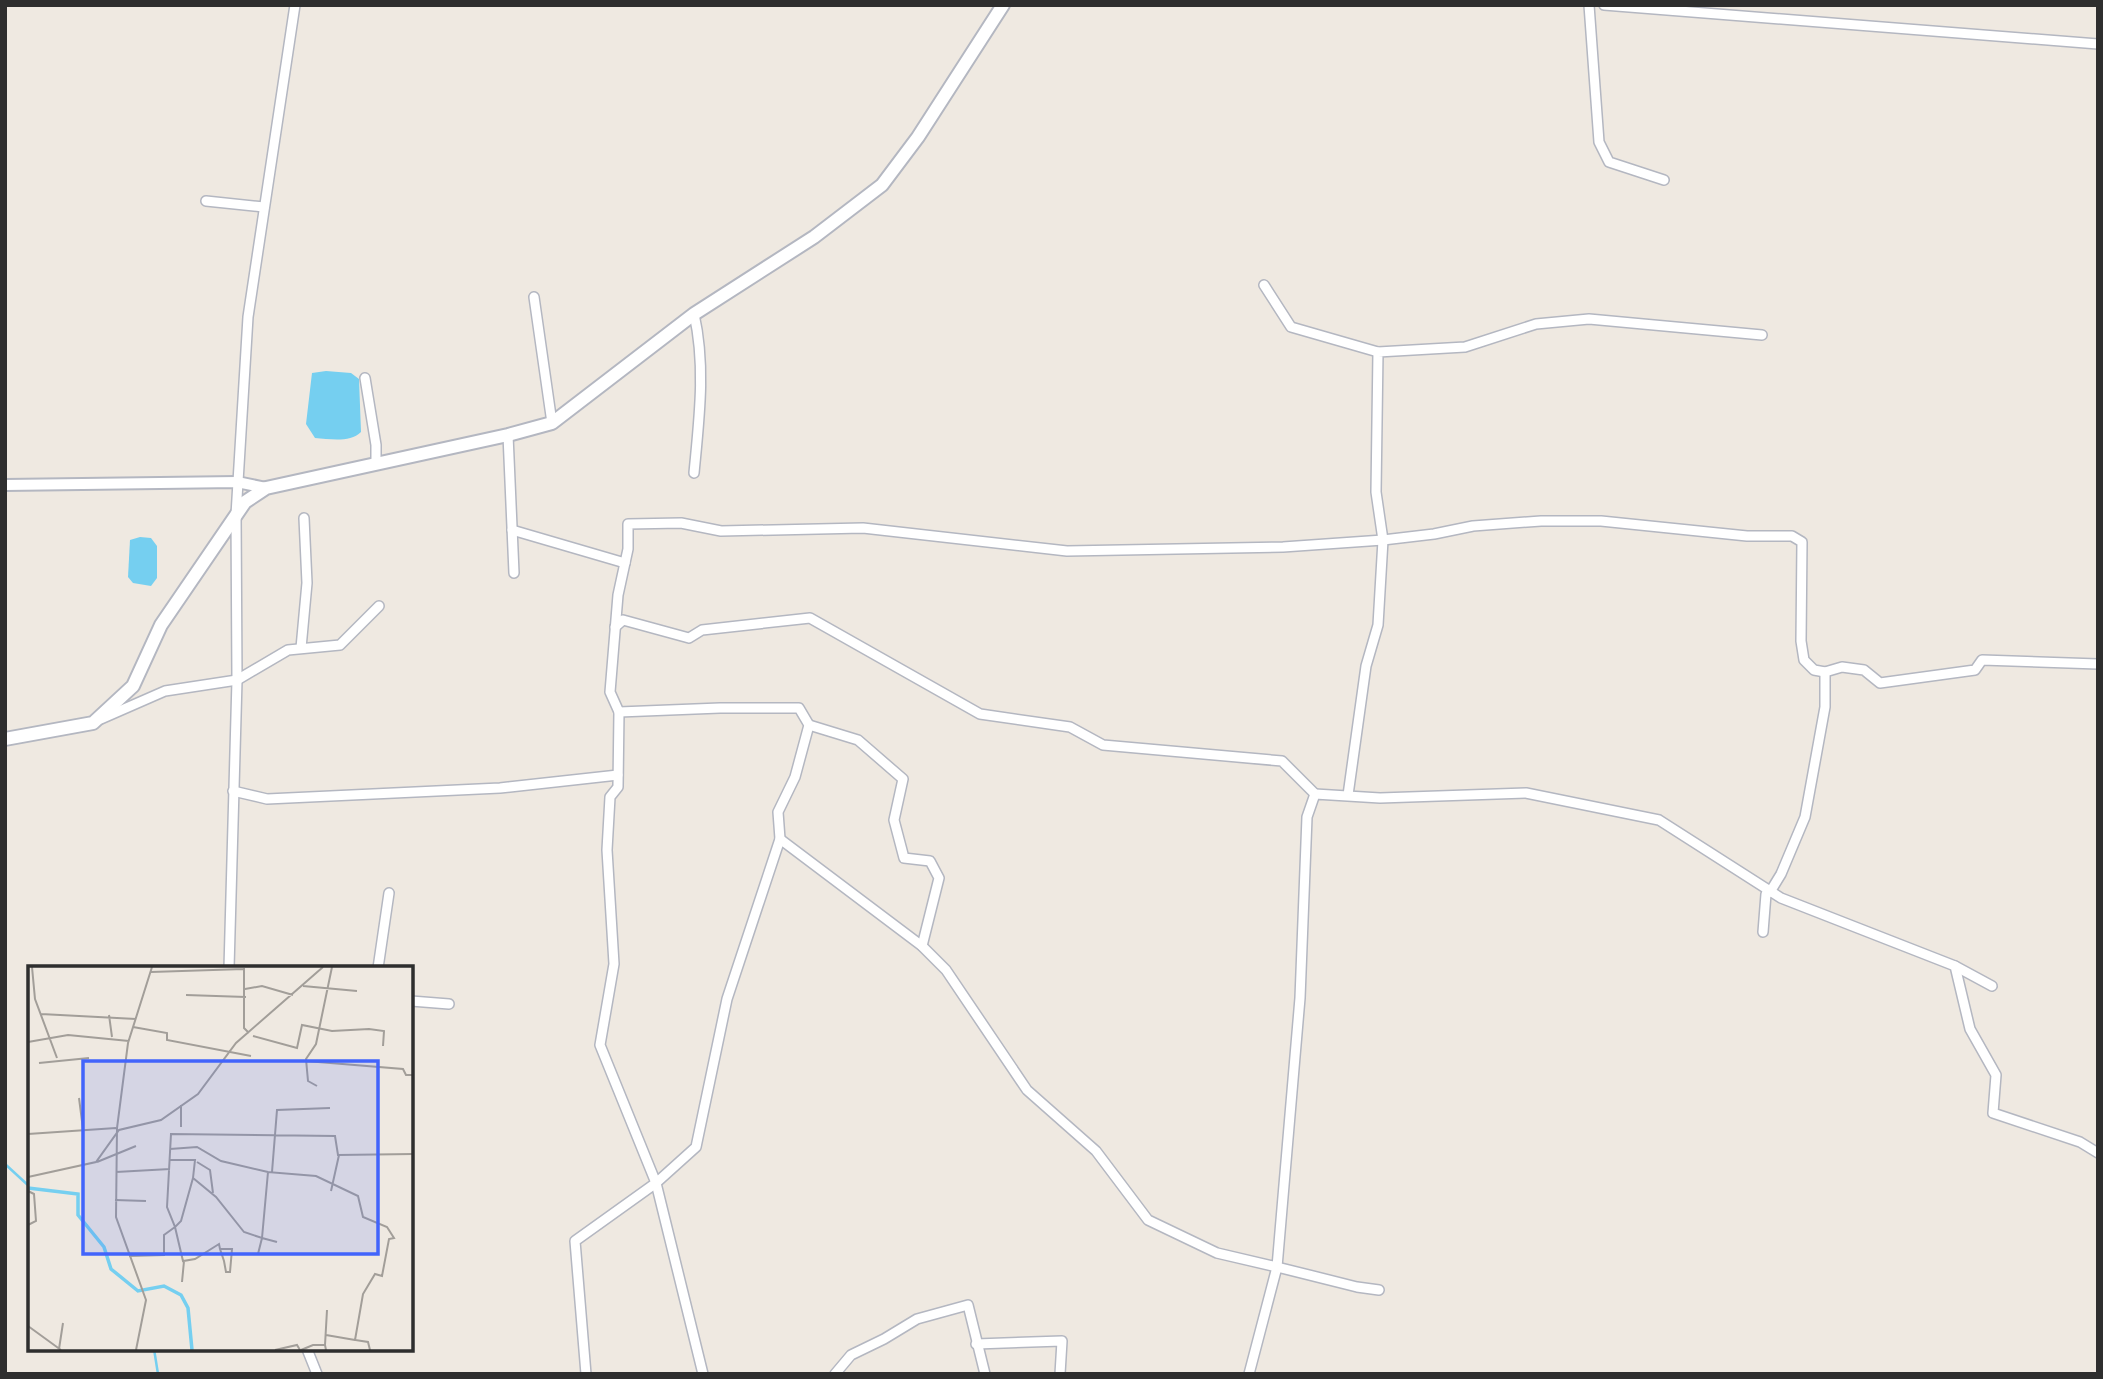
<svg xmlns="http://www.w3.org/2000/svg" width="2103" height="1379" font-family="'DM Sans',sans-serif">
<style>
.water{fill:#75cff0}
.lines{fill:none;stroke-linecap:round;stroke-linejoin:round}
.stream{stroke:#75cff0;stroke-width:2.5}
.minor-casing{stroke:#b4b7c1;stroke-width:12}
.tertiary-casing{stroke:#b4b7c1;stroke-width:14}
.secondary-casing{stroke:#b4b7c1;stroke-width:16}
.minor{stroke:#fff;stroke-width:9}
.tertiary{stroke:#fff;stroke-width:10}
.secondary{stroke:#fff;stroke-width:12}
.inset-river{fill:none;stroke:#75cff0;stroke-width:3.5}
.inset-road{fill:none;stroke:#a29e99;stroke-width:2}
.view{fill:#4264fb;fill-opacity:0.15;stroke:#4264fb;stroke-width:3.5}
.inset-edge{fill:none;stroke:#2e2e2e;stroke-width:3.5}
</style>
<rect width="100%" height="100%" fill="#efe9e1"/>
<g class="water">
<path d="M326 371 351 373 359 379 361 432C350 443 330 439 315 438L306 424 312 373Z"/>
<path d="M140 537 151 538 157 546V578L151 586 133 583 128 577 130 540Z"/>
</g>
<g class="lines">
<g class="stream">
<path d="M5 1164 30 1187"/>
<path d="M154 1349 158 1374"/>
</g>
<defs>
<g id="minor">
<path d="M1589 5 1599 142 1609 162 1664 180"/>
<path d="M1604 5 2098 44"/>
<path d="M206 201 264 207"/>
<path d="M1264 285 1291 327 1378 352"/>
<path d="M534 297 552 423"/>
<path d="M694 314C706 366 699 420 694 473"/>
<path d="M365 378 376 445V464"/>
<path d="M508 435 514 573"/>
<path d="M512 530 625 563"/>
<path d="M615 627 623 620 689 638 702 630 810 618 980 714 1070 727 1103 745 1282 761 1315 794"/>
<path d="M301 648 307 583 304 518"/>
<path d="M619 712 720 708H799L809 725 795 777 778 812 780 839"/>
<path d="M101 719 165 691 237 680 288 650 340 645 379 606"/>
<path d="M809 725 858 740 903 779 894 820 904 858 930 861 939 878 922 946"/>
<path d="M233 791 267 799 500 788 618 775"/>
<path d="M1348 795 1366 666 1378 625 1383 540 1376 492 1378 352 1465 347 1536 324 1589 319 1762 335"/>
<path d="M1763 932 1766 894 1770 892 1781 874 1805 817 1825 707V672"/>
<path d="M1955 966 1992 986"/>
<path d="M229 968 237 680 236 515 248 317 295 5"/>
<path d="M378 968 389 893"/>
<path d="M411 1001 449 1004"/>
<path d="M976 1344 1062 1341 1060 1374"/>
<path d="M307 1349 317 1374"/>
<path d="M586 1374 575 1241 656 1183 600 1045 614 964 607 850 610 797 618 787 619 712 610 692 618 595 628 549V524L681 523 721 531 863 528 1067 551 1283 547 1383 540 1434 534 1473 526 1541 521H1601L1747 536H1792L1802 542 1801 641 1804 660 1814 670 1825 672 1842 667 1864 670 1880 683 1975 670 1982 660 2098 664"/>
<path d="M703 1374 656 1183 696 1147 727 999 780 839 922 946 946 970 1027 1090 1096 1151 1148 1220 1217 1253 1277 1267 1300 998 1307 817 1315 794 1380 798 1526 793 1659 820 1781 898 1955 966 1970 1029 1996 1075 1993 1113 2080 1142 2098 1153"/>
<path d="M835 1374 851 1355 884 1339 917 1319 968 1305 985 1374"/>
<path d="M1249 1374 1277 1267 1357 1287 1379 1290"/>
</g>
<path id="tertiary" d="M5 485 237 482 266 488"/>
<path id="secondary" d="M5 739 93 723 133 686 161 625 245 502 266 488 508 435 552 423 694 314 814 237 882 185 918 137 1003 5"/>
</defs>
<use href="#minor" class="minor-casing"/>
<use href="#tertiary" class="tertiary-casing"/>
<use href="#secondary" class="secondary-casing"/>
<use href="#minor" class="minor"/>
<use href="#tertiary" class="tertiary"/>
<use href="#secondary" class="secondary"/>
</g>
<g transform="translate(28 966)">
<rect width="385" height="385" fill="#efe9e1"/>
<path class="inset-river" d="M0 222 50 228V249L76 281 83 303 110 325 136 320 153 329 160 342 164 384"/>
<path class="inset-road" d="M4 1 7 33 29 92M216 2V62L221 67M123 6 216 3M275 20 329 25M217 23 234 20 265 29M158 29 218 31M13 48 108 53M81 49 84 71M105 61 139 67V74L223 90M225 70 269 82 274 59 304 65 341 63 356 65 355 80M0 76 40 69 101 75M278 95 375 103 378 109H385M11 97 61 92M289 120 280 115 278 93 288 78 304 1M51 132 55 163M153 161V139M0 168 88 162M142 183 169 181 193 195 240 206M142 194H167L165 212M69 196 108 180M169 196 182 204 185 227M88 206 142 203M244 206 249 144 302 142M0 211 68 196 91 164 133 154 170 128 208 77 295 1M0 225 6 228 8 255 0 259M303 225 311 189M87 234 118 235M192 283H204L202 306H198L196 295 192 283 191 278 167 293 155 295 147 261 153 255 165 212 188 231 216 266 234 272 240 206 288 210 330 230 335 251 359 261 366 272 361 273 354 310 347 308 335 328 327 374 340 376 342 384M230 288 234 272 249 276M101 290 136 289V269L147 261 139 241 143 168 307 170 310 189 385 188M154 316 156 295M0 360 33 384M298 369 327 374M297 379 299 344M31 383 35 357M108 384 118 334 88 251 89 162 100 77 124 1M247 384 269 379 272 384M273 384 285 379H297L298 384"/>
<path class="view" d="M55 95H350V288H55Z"/>
<rect width="385" height="385" class="inset-edge"/>
</g>
<rect width="2103" height="1379" fill="none" stroke="#2e2e2e" stroke-width="14"/>
</svg>
